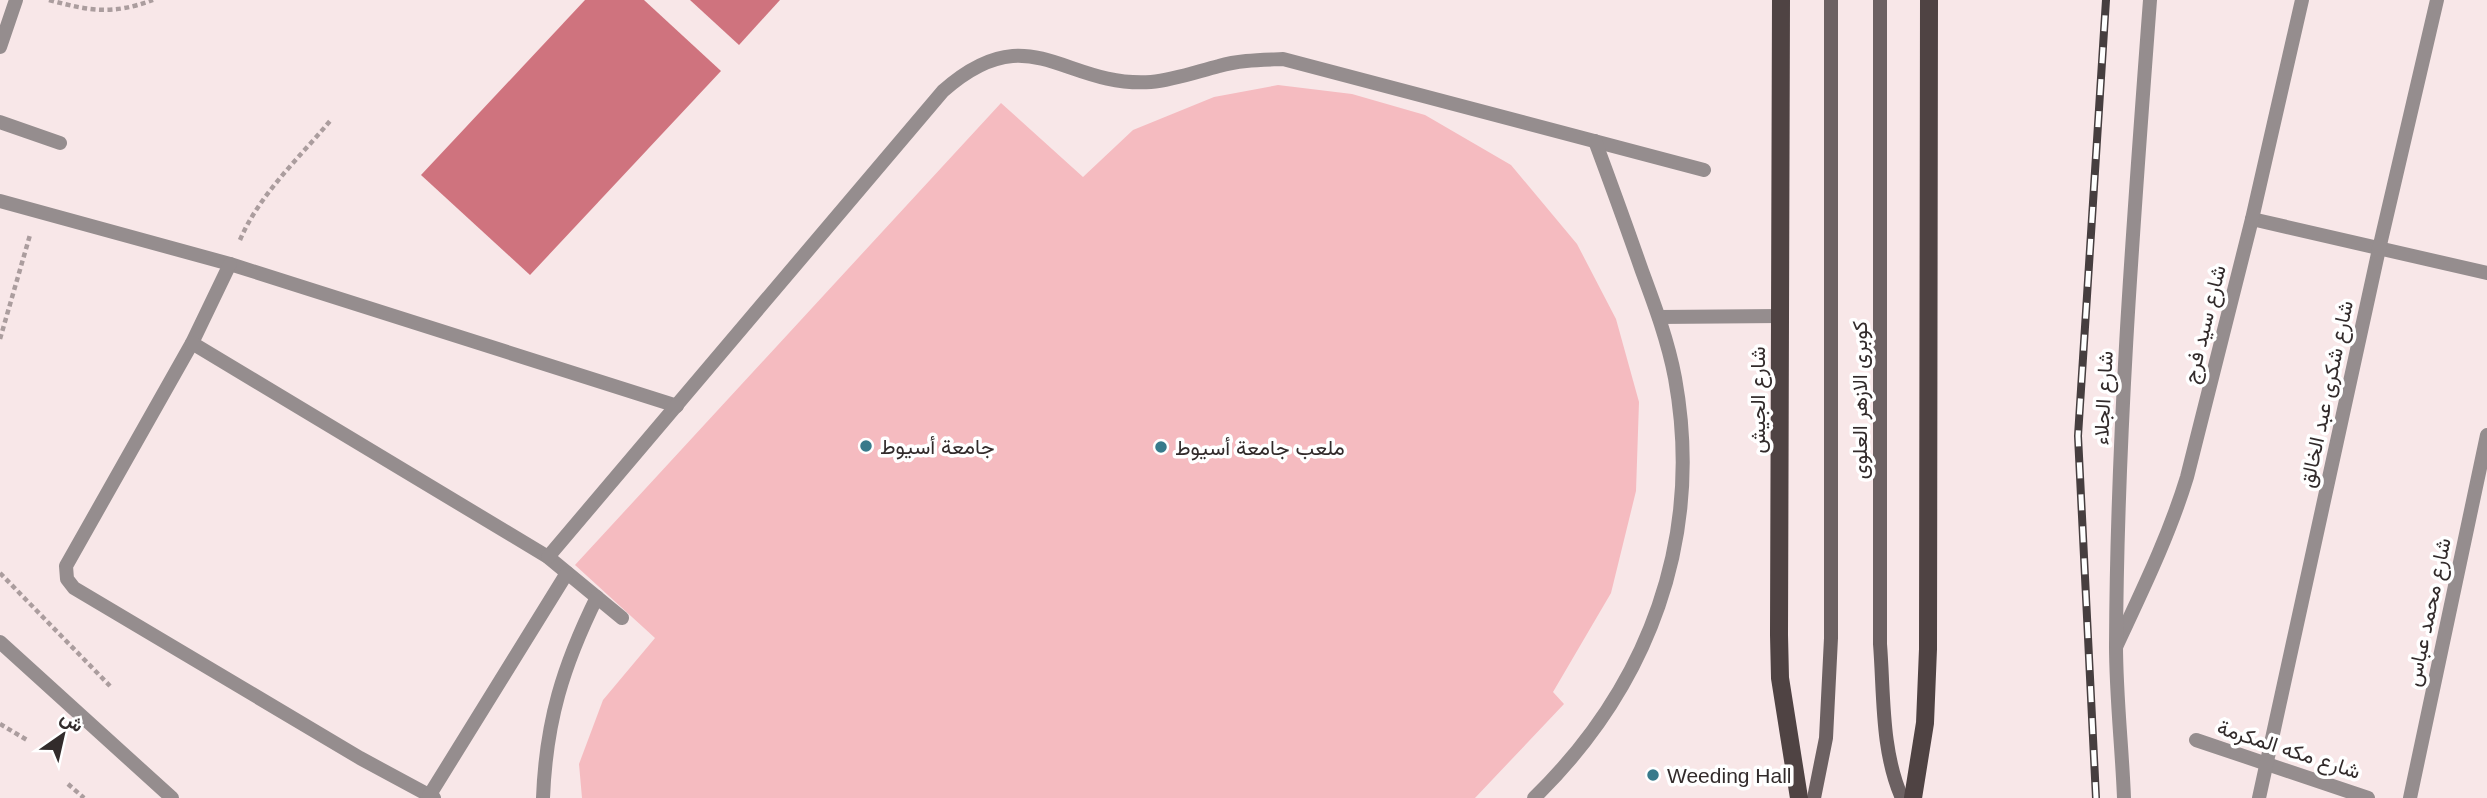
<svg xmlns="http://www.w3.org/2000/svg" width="2487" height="798" font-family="Helvetica,Vazirmatn,sans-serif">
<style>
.green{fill:#f5bbc0}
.water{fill:#cf737e}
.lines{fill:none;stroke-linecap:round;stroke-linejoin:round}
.path{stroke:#ab9d9e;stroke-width:4.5;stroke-dasharray:5 3.5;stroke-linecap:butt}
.service{stroke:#958d8e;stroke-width:14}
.minor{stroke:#958d8e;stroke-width:14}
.tertiary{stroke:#958d8e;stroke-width:14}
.secondary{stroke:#6c6162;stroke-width:14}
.primary{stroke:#4f4343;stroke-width:18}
.rail-casing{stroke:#463e3f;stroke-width:8}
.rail{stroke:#fff;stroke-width:5;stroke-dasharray:16;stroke-linecap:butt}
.poi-dot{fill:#387a8b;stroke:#fff;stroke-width:2.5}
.labels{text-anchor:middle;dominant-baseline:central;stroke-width:7;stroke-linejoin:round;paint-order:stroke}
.street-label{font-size:21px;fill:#322b2b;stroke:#fff}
.poi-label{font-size:21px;fill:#322b2b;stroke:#fff;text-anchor:start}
</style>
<rect width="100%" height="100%" fill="#f8e7e8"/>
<path class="green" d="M1278 85 1352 94 1425 115 1511 165 1577 244 1616 319 1639 402 1636 491 1611 593 1553 692 1564 704 1475 798H582L579 764 603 700 655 638 575 565 1001 103 1083 177 1133 130 1214 97Z"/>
<g class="water">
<path d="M585 0H644L721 71 530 275 421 175Z"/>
<path d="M690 0H780L739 45Z"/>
</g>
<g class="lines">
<g class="path">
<path d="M49 0C90 11 112 15 153 0"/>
<path d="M240 240C259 195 299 158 330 121"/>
<path d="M0 339 30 235"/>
<path d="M0 573 110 686"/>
<path d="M0 724 27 740"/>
<path d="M68 784 84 798"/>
</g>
<g class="service">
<path d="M0 47 16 0"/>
<path d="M0 122 60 143"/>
<path d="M0 201 230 264 677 406"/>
<path d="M230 264 192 343 66 566 67 579 74 588 360 758 434 798"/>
<path d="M1659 317 1780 316"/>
<path d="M192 343 548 557 622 618"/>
<path d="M548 557 943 91C1030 14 1063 88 1151 82 1174 80 1196 72 1219 66 1240 60 1261 60 1283 59L1704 170"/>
<path d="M0 642 172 798"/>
<path d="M429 796 567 573"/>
<path d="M543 798C546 721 563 666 597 597"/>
<path d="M1534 798C1649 686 1704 538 1675 378 1668 341 1655 306 1642 271 1627 228 1611 184 1595 141"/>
</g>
<g class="minor">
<path d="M2252 219 2487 273"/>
<path d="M2116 647C2142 591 2169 536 2187 477L2252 219 2302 0"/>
<path d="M2196 740 2368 798"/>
<path d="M2259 798 2379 249 2437 0"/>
<path d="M2410 798 2487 435"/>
</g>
<path class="tertiary" d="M2124 798C2122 747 2116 696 2116 645 2117 429 2134 215 2150 0"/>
<g class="secondary">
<path d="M1880 0V644C1884 694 1881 751 1902 798"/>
<path d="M1814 798 1826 738 1831 638V0"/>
</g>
<g class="primary">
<path d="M1781 0 1779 635 1780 678 1799 798"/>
<path d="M1913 798 1925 723 1928 649 1929 0"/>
</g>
<defs>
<path id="rail" d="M2096 798 2078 436 2106 0"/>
</defs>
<use href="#rail" class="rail-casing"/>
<use href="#rail" class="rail"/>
</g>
<g class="poi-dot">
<circle cx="866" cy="446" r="7"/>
<circle cx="1161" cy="447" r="7"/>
<circle cx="1653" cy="775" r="7"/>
</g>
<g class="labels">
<g class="street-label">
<text transform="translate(2204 324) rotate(-76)">شارع سيد فرج</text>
<text transform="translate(2326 394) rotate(-78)">شارع شكرى عبد الخالق</text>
<text transform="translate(2103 398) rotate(-87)">شارع الجلاء</text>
<text transform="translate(1757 400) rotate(-90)">شارع الجيش</text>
<text transform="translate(1859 400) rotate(-90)">كوبرى الازهر العلوى</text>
<text transform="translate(2428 612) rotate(-78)">شارع محمد عباس</text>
<text transform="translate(2289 749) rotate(18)">شارع مكه المكرمة</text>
</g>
<g class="poi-label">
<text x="880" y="446">جامعة أسيوط</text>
<text x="1175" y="447">ملعب جامعة أسيوط</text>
<text x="1667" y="775">Weeding Hall</text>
</g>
</g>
<g transform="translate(63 735) rotate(34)" stroke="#ffffff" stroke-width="5" paint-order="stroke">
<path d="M0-5L12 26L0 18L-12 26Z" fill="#322b2b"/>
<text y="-10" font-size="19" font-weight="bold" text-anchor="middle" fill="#322b2b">ش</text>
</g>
</svg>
